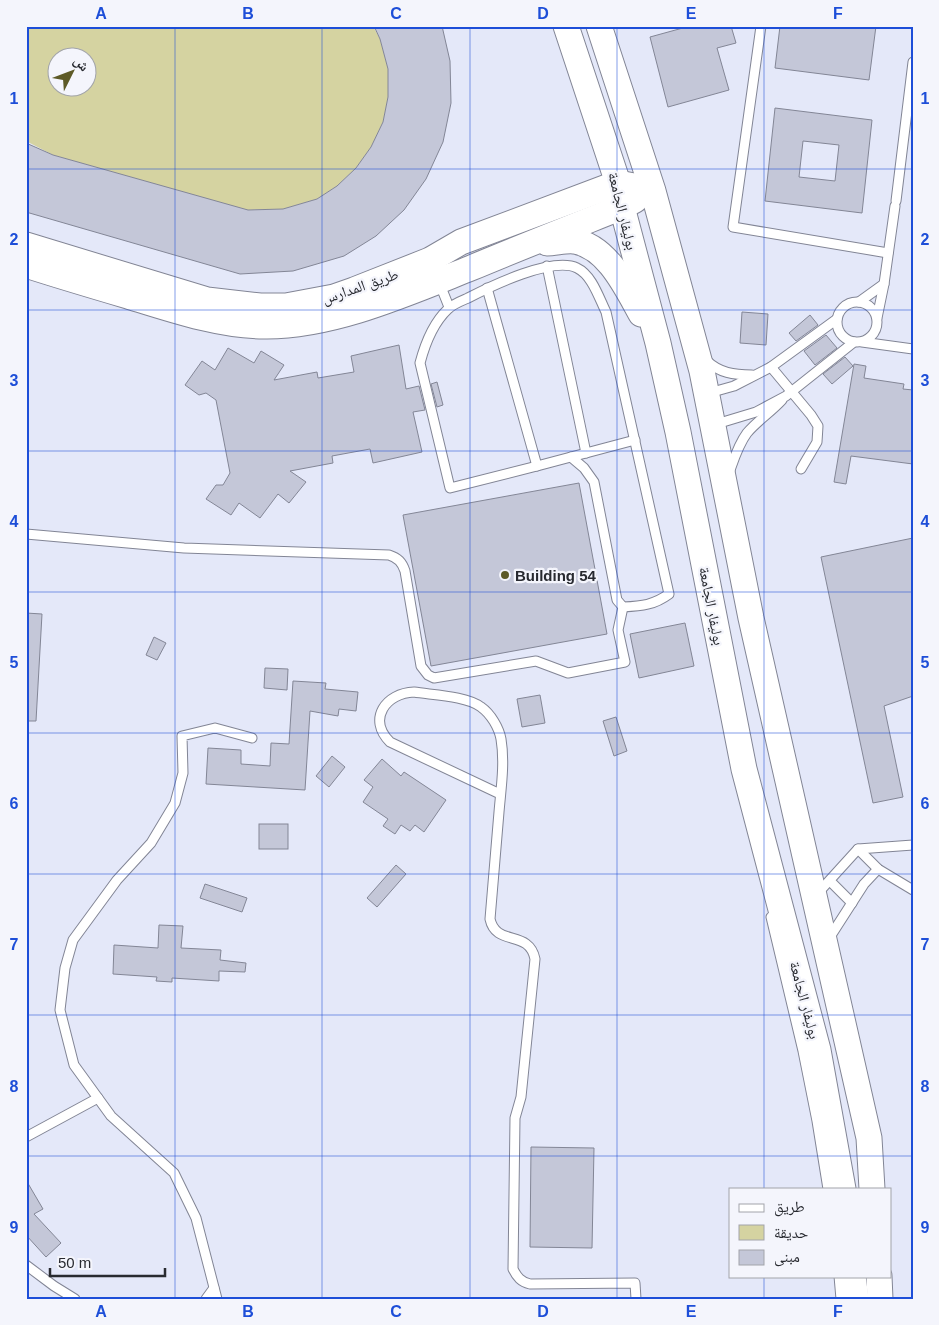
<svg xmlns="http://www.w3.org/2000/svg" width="939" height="1325" font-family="Arial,'Noto Naskh Arabic',sans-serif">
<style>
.green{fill:#d5d3a1;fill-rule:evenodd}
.building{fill:#c4c7d8;stroke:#838696;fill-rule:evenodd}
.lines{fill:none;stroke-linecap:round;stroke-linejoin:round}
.lane-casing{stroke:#828595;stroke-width:11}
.secondary-casing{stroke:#828595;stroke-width:27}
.lane{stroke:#fff;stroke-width:9}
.secondary{stroke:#fff;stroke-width:25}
.grid{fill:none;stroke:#1d4ed8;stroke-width:1;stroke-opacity:0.55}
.poi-dot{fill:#5d5a27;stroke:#f4f5fc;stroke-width:2}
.labels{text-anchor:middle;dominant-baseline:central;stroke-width:4.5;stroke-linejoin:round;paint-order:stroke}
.street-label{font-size:15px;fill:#282a30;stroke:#f4f5fc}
.poi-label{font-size:15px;font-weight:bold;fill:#282a30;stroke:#f4f5fc;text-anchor:start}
.neatline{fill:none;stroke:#1d4ed8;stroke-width:2}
.grid-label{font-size:16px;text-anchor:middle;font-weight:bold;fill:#1d4ed8}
</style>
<rect width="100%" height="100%" fill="#e4e8f9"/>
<path class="green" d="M26 26H373L380 39 388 69V97L383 122 371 147 356 168 337 186 317 199 283 209 247 210 53 155 26 141ZM58 58H88V88H58Z"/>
<g class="building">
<path d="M374 26H442L450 61 451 103 443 142 426 179 404 210 376 236 344 256 293 271 240 274 26 212V143L53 155 248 210 283 209 317 199 337 186 356 168 371 147 383 122 388 97V69L380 39Z"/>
<path d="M690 26H731L736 43 717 48 729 90 668 107 650 37Z"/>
<path d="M780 26H876L869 80 775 68Z"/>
<path d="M775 108 872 120 862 213 765 201ZM803 141 839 145 835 181 799 177Z"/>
<path d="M742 312 768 314 766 345 740 343Z"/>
<path d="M810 315 818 325 796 341 789 333Z"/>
<path d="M826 335 837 348 815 365 804 351Z"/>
<path d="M399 345 406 389 419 386 425 410 413 412 422 452 373 463 370 449 332 456 333 463 290 471 306 482 289 503 278 494 260 518 239 503 231 515 206 499 216 485H223L230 473 216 400 206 393 199 395 185 385 202 361 215 370 228 348 254 363 261 351 284 365 274 380 317 372 318 378 354 372 351 356Z"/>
<path d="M845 357 853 366 832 384 823 374Z"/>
<path d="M854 364 866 366 864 378 904 384 903 389 913 390V464L851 456 846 484 834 482Z"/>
<path d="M437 382 443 405 437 407 431 384Z"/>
<path d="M579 483 607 634 431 666 403 515Z"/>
<path d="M913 538V696L884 706 903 797 873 803 821 557Z"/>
<path d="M26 613 42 614 36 721H26Z"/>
<path d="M685 623 694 666 639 678 630 634Z"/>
<path d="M154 637 166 643 157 660 146 655Z"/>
<path d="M265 668 288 669 287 690 264 688Z"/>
<path d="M293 681 326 683 325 689 358 692 356 711 339 709 338 716 310 711 305 790 206 784 208 748 241 750V764L270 766 271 743 289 744Z"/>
<path d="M540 695 545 723 522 727 517 699Z"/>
<path d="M616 717 627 751 614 756 603 721Z"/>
<path d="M332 756 345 767 329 787 316 776Z"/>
<path d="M382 759 401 776 404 772 446 800 424 832 415 825 410 831 401 825 395 834 383 826 388 819 363 802 373 787 364 780Z"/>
<rect x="259" y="824" width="29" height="25"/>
<path d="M396 865 406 874 377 907 367 898Z"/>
<path d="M205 884 247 898 242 912 200 898Z"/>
<path d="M159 925 183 926 181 948 221 950 220 960 246 963 245 972 219 971V981L172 978V982L156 981 157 977 113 974 114 945 158 948Z"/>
<path d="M531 1147 594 1148 592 1248 530 1247Z"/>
<path d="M26 1180 43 1209 34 1214 61 1243 46 1257 26 1235Z"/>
</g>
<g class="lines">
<defs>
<g id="lane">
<path d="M761 26 733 227 888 253"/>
<path d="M896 201 913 62"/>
<path d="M547 266 586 453"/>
<path d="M439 282 449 307"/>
<path d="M487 288 537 466 635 440"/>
<circle cx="857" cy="322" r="20"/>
<path d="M859 302 884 284"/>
<path d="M877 318 884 284 895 206"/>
<path d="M862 342 913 349"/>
<path d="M706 360C719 373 734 375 752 375"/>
<path d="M771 367 811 415 818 426 817 442 801 469"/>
<path d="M709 393 734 386 771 367 837 319"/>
<path d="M713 425 756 412 786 396 854 342"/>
<path d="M537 466 450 488 420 363C425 344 433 323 448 309 453 304 461 301 468 298 491 286 553 256 577 268 592 275 599 298 606 312L669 594C654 605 642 606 623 607L617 600 594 482 584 468 571 457"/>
<path d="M729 473C734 459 738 445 747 433 757 421 771 412 782 400"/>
<path d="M26 534 184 548 389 555C398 558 402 562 405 571L421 666 428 675 434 678 536 661 568 673 625 662 618 630 623 607"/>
<path d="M500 794 390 742C367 719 386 693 414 692 433 695 467 696 481 707 491 714 499 728 501 739 505 763 501 788 499 812 496 848 493 883 490 919 496 947 529 929 535 959L521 1097 515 1118 513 1269C517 1277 521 1282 530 1284L635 1283 636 1299"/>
<path d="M858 849 878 869 913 890"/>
<path d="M830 881 852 903"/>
<path d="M818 893 858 849 913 845"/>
<path d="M771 917 803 1051 817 1121 828 1189"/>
<path d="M828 940 864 884 878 869"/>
<path d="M26 1137 98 1098"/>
<path d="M26 1265 54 1286 75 1299"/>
<path d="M839 1276 841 1299"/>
<path d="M206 1299 214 1288"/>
<path d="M217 1299 196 1218 174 1173 111 1116 74 1065 60 1010 65 968 73 940 117 880 151 843 175 803 183 773 182 736 215 728 252 738"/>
</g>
<g id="secondary">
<path d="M566 26 618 183 622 207 658 343 678 432 744 769 818 1050 843 1189"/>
<path d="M599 26 653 191 702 371 751 618 869 1138 872 1189"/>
<path d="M547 243C555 243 566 240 574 241 607 246 626 287 641 314"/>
<path d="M26 245 207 300 260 306H286L334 297 354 290 430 260 461 242 618 183 634 186"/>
<path d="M26 265C60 276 94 286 128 296 170 309 220 326 264 326 332 327 408 293 471 268 521 247 572 227 622 207L635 200"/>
<path d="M853 1276 856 1299"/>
<path d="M879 1276 880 1299"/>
</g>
</defs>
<use href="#lane" class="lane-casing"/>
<use href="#secondary" class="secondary-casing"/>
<use href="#lane" class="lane"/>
<use href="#secondary" class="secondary"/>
</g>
<path class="grid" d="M175 26V1299M322 26V1299M470 26V1299M617 26V1299M764 26V1189M26 169H913M26 310H913M26 451H913M26 592H913M26 733H913M26 874H913M26 1015H913M26 1156H913M764 1276V1299"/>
<circle class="poi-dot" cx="505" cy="575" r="5"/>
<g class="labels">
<g class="street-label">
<text transform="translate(623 211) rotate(76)">بوليفار الجامعة</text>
<text transform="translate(360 286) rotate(-19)">طريق المدارس</text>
<text transform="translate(712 606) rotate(79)">بوليفار الجامعة</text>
<text transform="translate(805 1000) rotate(75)">بوليفار الجامعة</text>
</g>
<g class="poi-label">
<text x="515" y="575">Building 54</text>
</g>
</g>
<rect width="939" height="1325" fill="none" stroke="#f4f5fc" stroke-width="55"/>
<rect x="729" y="1188" width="162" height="90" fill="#f4f5fc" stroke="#a2a4aa"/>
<rect x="739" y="1204" width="25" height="8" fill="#ffffff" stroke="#a2a4aa"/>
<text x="774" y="1212" font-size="15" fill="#282a30">طريق</text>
<rect x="739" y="1225" width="25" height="15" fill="#d5d3a1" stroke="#a2a4aa"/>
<text x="774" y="1238" font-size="15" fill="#282a30">حديقة</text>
<rect x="739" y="1250" width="25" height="15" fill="#c4c7d8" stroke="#a2a4aa"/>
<text x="774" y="1262" font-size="15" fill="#282a30">مبنى</text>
<g transform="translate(72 72) rotate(48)"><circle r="24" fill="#f4f5fc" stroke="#a2a4aa"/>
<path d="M0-4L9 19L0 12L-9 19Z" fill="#5d5a27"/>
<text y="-8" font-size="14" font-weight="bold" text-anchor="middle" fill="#282a30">ش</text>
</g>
<path d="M50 1268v8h115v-8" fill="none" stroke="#282a30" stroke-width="2.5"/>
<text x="58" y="1268" font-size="15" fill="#282a30" stroke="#f4f5fc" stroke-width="4" paint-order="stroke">50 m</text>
<rect x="28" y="28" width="884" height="1270" class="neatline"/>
<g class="grid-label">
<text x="101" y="19">A</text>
<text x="248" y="19">B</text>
<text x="396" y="19">C</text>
<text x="543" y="19">D</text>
<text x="691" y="19">E</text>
<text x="838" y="19">F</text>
<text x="14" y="104">1</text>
<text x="925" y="104">1</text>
<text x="14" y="245">2</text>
<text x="925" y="245">2</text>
<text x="14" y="386">3</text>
<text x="925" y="386">3</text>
<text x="14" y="527">4</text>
<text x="925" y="527">4</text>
<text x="14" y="668">5</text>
<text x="925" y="668">5</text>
<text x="14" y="809">6</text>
<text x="925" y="809">6</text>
<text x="14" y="950">7</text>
<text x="925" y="950">7</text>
<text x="14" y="1092">8</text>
<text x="925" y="1092">8</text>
<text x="14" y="1233">9</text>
<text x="925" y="1233">9</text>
<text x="101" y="1317">A</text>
<text x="248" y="1317">B</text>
<text x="396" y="1317">C</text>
<text x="543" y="1317">D</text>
<text x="691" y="1317">E</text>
<text x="838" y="1317">F</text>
</g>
</svg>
